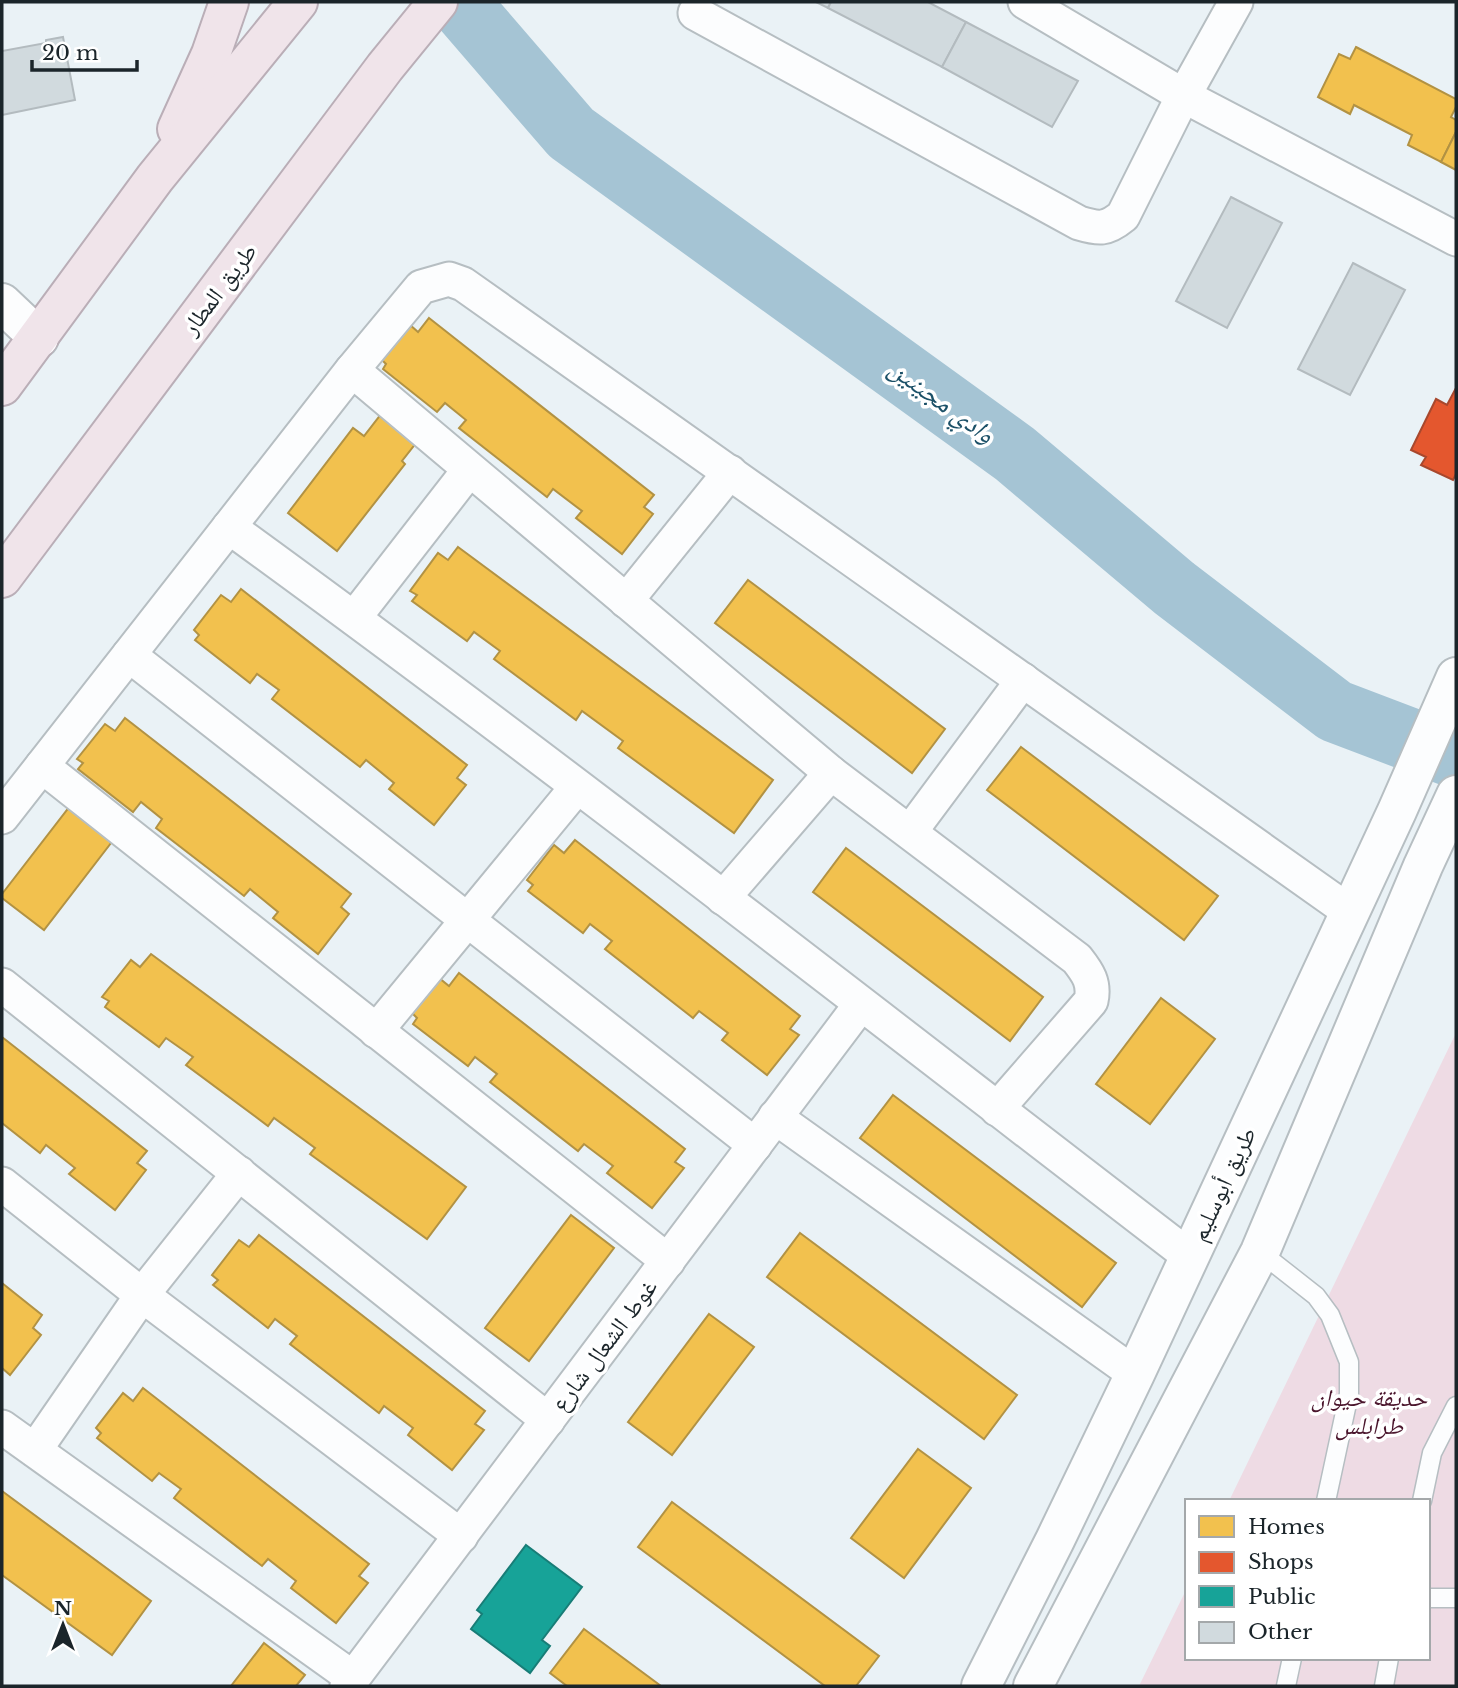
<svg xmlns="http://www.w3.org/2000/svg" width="1458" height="1688" font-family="'Libre Baskerville','Noto Naskh Arabic',serif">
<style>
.green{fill:#eedbe4}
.homes{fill:#f2c14e;stroke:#b29243;stroke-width:2}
.shops{fill:#e4572e;stroke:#a8482d;stroke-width:2}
.public{fill:#17a398;stroke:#187d77;stroke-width:2}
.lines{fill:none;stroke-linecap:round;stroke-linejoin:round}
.river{stroke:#a5c4d4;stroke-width:63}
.building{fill:#d1dade;stroke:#b3bbbf;stroke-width:2}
.service-casing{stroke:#b6bec2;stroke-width:21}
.minor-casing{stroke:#b6bec2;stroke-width:37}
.tertiary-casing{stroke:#b6bec2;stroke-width:42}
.secondary-casing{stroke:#b6bec2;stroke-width:42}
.trunk-casing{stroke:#baaeb7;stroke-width:42}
.service{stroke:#fcfdfe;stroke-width:18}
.minor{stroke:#fcfdfe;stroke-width:33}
.tertiary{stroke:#fcfdfe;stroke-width:38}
.secondary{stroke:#fcfdfe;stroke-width:38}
.trunk{stroke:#f0e4ea;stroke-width:38}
.labels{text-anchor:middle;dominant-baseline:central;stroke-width:7;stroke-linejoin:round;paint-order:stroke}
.street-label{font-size:24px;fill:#1b252a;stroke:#fff}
.park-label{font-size:24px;font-style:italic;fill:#4b162d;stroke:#fff}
.water-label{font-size:26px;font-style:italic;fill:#1b5067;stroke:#fff}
</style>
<rect width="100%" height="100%" fill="#eaf2f6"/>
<path class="green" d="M1456 1033V1686H1139L1187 1588V1658H1428V1501H1229Z"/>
<g class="homes">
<path d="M1356 47 1456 99V107L1451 117 1456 120V132L1441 162 1408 145 1412 135 1354 105 1350 114 1318 97 1339 54 1350 59Z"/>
<path d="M1456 132V170L1441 162Z"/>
<path d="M429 318 654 495 644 507 653 514 622 554 576 518 582 511 553 489 547 497 459 428 466 420 445 403 437 412 383 369 386 364 381 359 409 324 418 332Z"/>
<path d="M399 391 435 419 402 461 405 464 337 551 288 513 353 428 364 436Z"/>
<path d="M458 547 773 780 734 833 618 748 623 741 582 711 576 720 494 659 500 651 474 632 467 641 412 601 417 595 410 591 438 553 448 560Z"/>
<path d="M748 580 945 729 912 773 715 623Z"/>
<path d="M241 589 467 765 457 778 466 785 434 825 389 789 394 783 366 760 360 767 272 699 279 690 257 674 250 683 195 640 199 635 194 630 221 595 231 602Z"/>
<path d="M125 718 351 894 341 907 349 914 318 954 273 918 278 912 250 889 244 896 156 828 162 819 141 802 133 812 78 769 83 763 77 759 105 724 115 731Z"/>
<path d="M1021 747 1218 896 1184 940 987 790Z"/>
<path d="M77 797 121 830 44 930 2 898V894Z"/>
<path d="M575 840 800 1016 790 1029 799 1035 767 1075 722 1040 728 1033 699 1011 693 1018 605 949 612 941 590 924 583 933 528 891 533 885 527 880 554 845 564 853Z"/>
<path d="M846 848 1043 997 1010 1041 813 892Z"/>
<path d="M151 954 466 1187 427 1239 310 1154 315 1148 274 1118 268 1126 186 1065 193 1057 166 1038 159 1047 105 1007 109 1001 102 997 131 960 140 967Z"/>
<path d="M459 973 685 1149 675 1162 684 1168 652 1208 607 1173 613 1166 584 1144 578 1151 490 1082 497 1074 475 1057 468 1066 413 1024 417 1018 412 1013 439 978 449 986Z"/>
<path d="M1161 998 1215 1039 1150 1124 1096 1084Z"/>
<path d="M2 1037 147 1151 137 1163 146 1170 115 1210 69 1174 75 1168 46 1145 40 1153 2 1123Z"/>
<path d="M893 1095 1116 1263 1082 1307 860 1138Z"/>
<path d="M571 1215 614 1248 529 1361 485 1328Z"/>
<path d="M800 1233 1017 1395 984 1439 767 1277Z"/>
<path d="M259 1235 485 1411 475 1424 484 1430 452 1470 408 1435 413 1428 384 1406 379 1413 290 1344 297 1336 275 1319 268 1328 213 1285 218 1280 212 1275 239 1240 249 1247Z"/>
<path d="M2 1283 42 1315 33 1328 41 1335 10 1375 2 1368Z"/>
<path d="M709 1314 754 1347 672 1455 628 1422Z"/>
<path d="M143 1388 369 1564 359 1576 368 1583 336 1623 291 1588 296 1581 268 1559 262 1566 174 1498 181 1489 159 1473 152 1481 97 1438 101 1433 96 1428 123 1393 133 1401Z"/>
<path d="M918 1449 971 1488 904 1578 851 1538Z"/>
<path d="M2 1491 151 1601 112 1655 2 1575Z"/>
<path d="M672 1502 879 1656 856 1686H825L638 1547Z"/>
<path d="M584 1629 661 1686H567L550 1673Z"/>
<path d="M264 1643 305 1675 296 1686H231Z"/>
</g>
<path class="shops" d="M1456 388V474L1453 480 1421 465 1426 457 1411 450 1436 399 1447 405Z"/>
<path class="public" d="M526 1545 582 1587 542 1640 550 1646 530 1673 471 1629 482 1614 477 1610Z"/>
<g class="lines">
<path class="river" d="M458 2 571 133 1015 454 1174 588 1335 711 1456 757"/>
</g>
<g class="building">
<path d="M816 2H831L828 8Z"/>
<path d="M831 2H928L966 22 942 67 828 8Z"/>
<path d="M966 22 1078 81 1052 127 942 67Z"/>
<path d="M63 37 75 100 2 115V51L46 43V40Z"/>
<path d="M1231 197 1282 223 1227 328 1176 301Z"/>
<path d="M1353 263 1405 290 1350 395 1298 369Z"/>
</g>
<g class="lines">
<defs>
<g id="service">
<path d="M1260 1252 1316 1296 1330 1315 1349 1362V1394L1326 1501"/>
<path d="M1422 1501 1432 1453 1456 1406"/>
<path d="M1428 1598H1456"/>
<path d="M1286 1686 1292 1658"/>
<path d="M1384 1686 1389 1658"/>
</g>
<g id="minor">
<path d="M1025 2 1184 96 1456 239"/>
<path d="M695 13 1079 223C1099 229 1106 230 1123 216L1177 108 1236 2"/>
<path d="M352 370 831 773 1077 959C1088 973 1095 983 1091 1001L997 1109"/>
<path d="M229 527C554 763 870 1011 1189 1256"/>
<path d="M626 601 730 472"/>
<path d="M354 618 469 470"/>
<path d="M129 655 755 1145"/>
<path d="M42 766 668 1261"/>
<path d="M2 817 352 370 421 287 449 279 463 284 1350 912"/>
<path d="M910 832 1023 680"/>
<path d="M723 898 831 773"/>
<path d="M2 985 548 1420"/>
<path d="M376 1031 577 787"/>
<path d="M775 1117 1135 1374"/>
<path d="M2 1184 142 1295 461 1536"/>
<path d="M2 1427 353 1678"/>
<path d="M35 1450 142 1295 239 1173"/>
<path d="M347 1686 861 1004"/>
</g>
<path id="tertiary" d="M2 303 39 338"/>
<g id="secondary">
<path d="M981 1686 1055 1540 1135 1374 1397 811 1456 677"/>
<path d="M1033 1686 1260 1252 1423 866 1456 795"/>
</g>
<g id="trunk">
<path d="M177 129 211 54 229 2"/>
<path d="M2 386 155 178 298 2"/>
<path d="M2 578 385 67 438 2"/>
</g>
</defs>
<use href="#service" class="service-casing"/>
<use href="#minor" class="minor-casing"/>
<use href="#tertiary" class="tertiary-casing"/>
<use href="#secondary" class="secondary-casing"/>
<use href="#trunk" class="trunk-casing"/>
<use href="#service" class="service"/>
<use href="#minor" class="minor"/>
<use href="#tertiary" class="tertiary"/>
<use href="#secondary" class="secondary"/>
<use href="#trunk" class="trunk"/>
</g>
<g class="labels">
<g class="street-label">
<text transform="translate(219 289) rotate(-53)">طريق المطار</text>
<text transform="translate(1223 1184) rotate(-65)">طريق أبوسليم</text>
<text transform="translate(604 1345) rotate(-53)">غوط الشعال شارع</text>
</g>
<g class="park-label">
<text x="1369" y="1397">حديقة حيوان<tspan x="1369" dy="28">طرابلس</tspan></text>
</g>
<g class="water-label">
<text transform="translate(942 401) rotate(36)">وادي مجينين</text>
</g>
</g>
<rect width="1458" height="1688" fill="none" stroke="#1b252a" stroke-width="7"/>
<rect x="1185" y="1499" width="245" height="161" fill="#ffffff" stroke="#a4a8aa" stroke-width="2"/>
<rect x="1199" y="1516" width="35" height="21" fill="#f2c14e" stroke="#a4a8aa" stroke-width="2"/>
<text x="1248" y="1534" font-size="21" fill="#1b252a">Homes</text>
<rect x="1199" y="1552" width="35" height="21" fill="#e4572e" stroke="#a4a8aa" stroke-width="2"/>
<text x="1248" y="1569" font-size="21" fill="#1b252a">Shops</text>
<rect x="1199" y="1586" width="35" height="21" fill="#17a398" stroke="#a4a8aa" stroke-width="2"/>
<text x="1248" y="1604" font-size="21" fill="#1b252a">Public</text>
<rect x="1199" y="1622" width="35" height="21" fill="#d1dade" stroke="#a4a8aa" stroke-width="2"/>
<text x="1248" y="1639" font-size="21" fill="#1b252a">Other</text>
<g transform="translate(63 1625)" stroke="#ffffff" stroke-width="5" paint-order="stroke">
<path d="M0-5L12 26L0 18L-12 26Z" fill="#1b252a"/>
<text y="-10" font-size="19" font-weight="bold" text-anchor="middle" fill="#1b252a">N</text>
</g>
<path d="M32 60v10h105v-10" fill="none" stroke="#1b252a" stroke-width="3.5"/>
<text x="42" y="60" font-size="21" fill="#1b252a" stroke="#ffffff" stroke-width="5" paint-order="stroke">20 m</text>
</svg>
